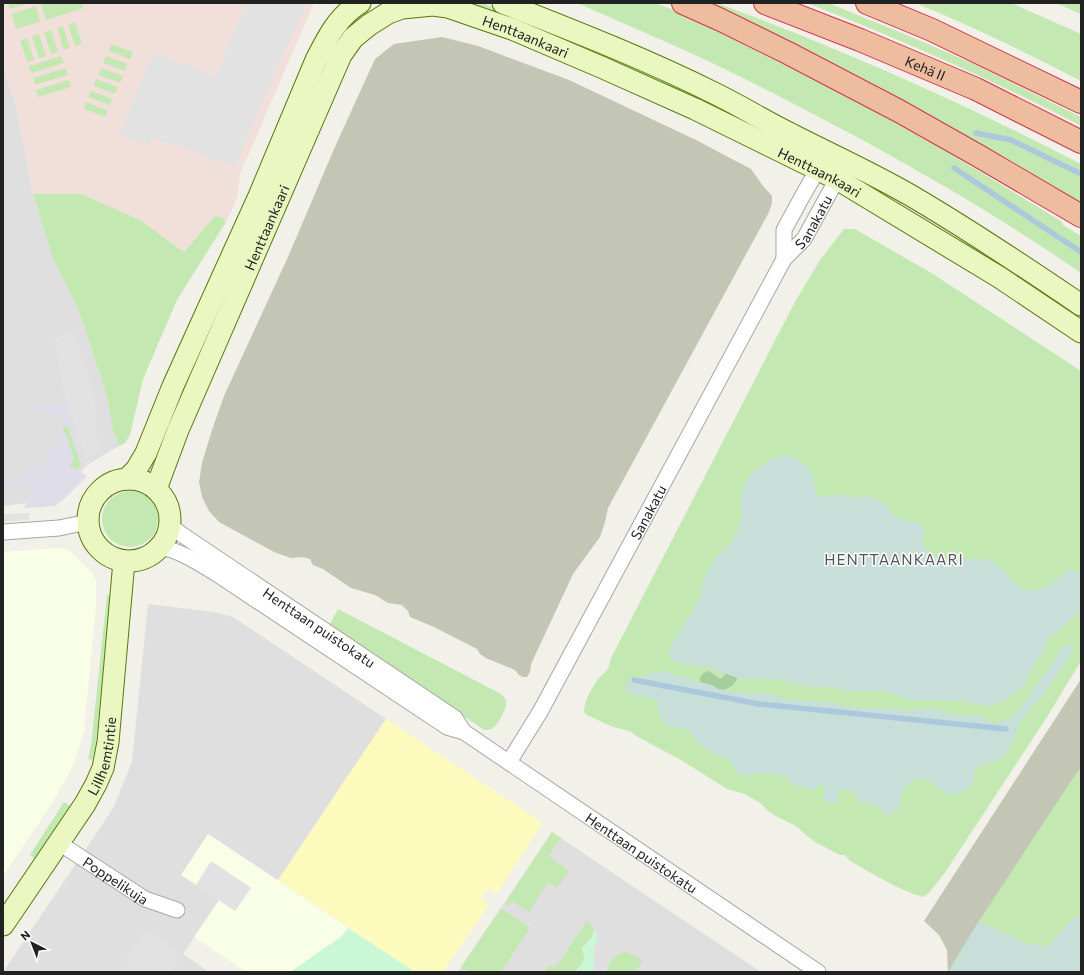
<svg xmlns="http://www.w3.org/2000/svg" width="1084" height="975" font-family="Commissioner,sans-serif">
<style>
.residential{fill:#e0dfdf}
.commercial{fill:#f1dfda}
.education{fill:#f9fee6}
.construction{fill:#c3c6b5}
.grass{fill:#c3e8b2}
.forest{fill:#a5cea0}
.wetland{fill:#c7dfd8}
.sand{fill:#fcfbbd}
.park{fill:#caf8d6}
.parking{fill:#e2e2e2}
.plaza{fill:#dfdde7}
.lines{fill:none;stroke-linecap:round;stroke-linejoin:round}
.stream{stroke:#acc8dc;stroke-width:5.5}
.minor-casing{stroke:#a6a6a6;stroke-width:17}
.secondary-casing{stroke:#57770b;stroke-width:23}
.trunk-casing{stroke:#d3324b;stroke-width:24}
.minor{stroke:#fff;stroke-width:15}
.secondary{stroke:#eaf7c1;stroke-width:21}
.trunk{stroke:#eebd9f;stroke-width:22}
.labels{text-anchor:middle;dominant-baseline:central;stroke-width:3;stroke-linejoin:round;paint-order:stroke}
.street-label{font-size:14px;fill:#222;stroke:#fff}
.neighbourhood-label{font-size:15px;letter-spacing:1px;fill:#555;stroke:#fff}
</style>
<rect width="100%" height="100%" fill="#f1f0e9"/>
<g class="residential">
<path d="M3 67 16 107 33 194 53 259 78 308 107 396 113 430 119 446 87 465 64 491 44 501 3 506Z"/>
<path d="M148 604 214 612 233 617 386 719 278 880 208 834 219 900 183 954 209 972H3L114 807 132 761Z"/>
<path d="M552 832 650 898 761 972H458Z"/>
</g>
<path class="commercial" d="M3 3H314L240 174 237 198 226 222 223 218 214 217 184 252 140 220 81 194H33L16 107 3 67Z"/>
<g class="education">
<path d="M56 548 66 549 71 552 92 573 96 580V605L84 731 73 766 53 802 3 876V552Z"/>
<path d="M208 834 415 972H246L194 937 219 900 181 875Z"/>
</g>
<g class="construction">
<path d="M442 37 478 46 569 80 696 140 751 169 763 186 772 196V203L769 212 608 508 605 522 600 537 573 574 531 664 530 672 527 677H523L519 675 515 670 486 658 480 654 477 649 434 627 410 617 408 611 402 605 388 603 375 595 351 588 323 569 313 565 310 559 302 557 291 558 274 552 219 522 209 511 202 497 199 482 202 463 212 430 224 396 288 257 334 149 375 59 394 44Z"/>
<path d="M1081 679V972H948L947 950 939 935 924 921Z"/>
</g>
<g class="grass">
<path d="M8 3H28L10 9Z"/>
<path d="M47 3H80L84 8 46 20 41 5Z"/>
<path d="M459 3H482L558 32 774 131 771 138Z"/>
<path d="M577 3H655L671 9 768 56 843 94 931 142 1061 221 1063 225 1081 236V273C1009 223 934 179 857 137 821 118 784 98 747 80 692 52 634 28 577 3Z"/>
<path d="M703 3H717C841 49 963 103 1081 164V205L966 136 860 79Z"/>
<path d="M807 3H828L902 33 974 64 1081 117V126C993 80 900 39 807 3Z"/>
<path d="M915 3H1011L1081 34V81C1027 53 972 26 915 3Z"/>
<path d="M1056 3H1081V14Z"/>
<path d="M36 6 40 22 16 29 12 14Z"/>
<path d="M75 22 82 44 75 46 68 25Z"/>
<path d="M63 26 70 48 64 50 57 28Z"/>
<path d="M51 30 58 52 51 54 44 32Z"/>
<path d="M39 34 46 56 39 58 32 36Z"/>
<path d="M27 38 34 60 27 62 20 40Z"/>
<path d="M111 44 133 52 130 59 109 51Z"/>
<path d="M61 56 64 63 31 73 29 66Z"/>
<path d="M106 56 127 64 125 71 103 63Z"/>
<path d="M65 68 68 75 35 85 33 78Z"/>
<path d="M101 68 123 76 120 83 99 75Z"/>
<path d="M96 79 118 87 115 94 94 86Z"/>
<path d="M69 80 71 87 38 97 36 90Z"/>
<path d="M91 91 112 99 110 105 88 97Z"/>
<path d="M86 102 108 111 105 117 84 109Z"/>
<path d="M33 194H81L140 220 184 252 214 217 218 216 223 218 226 222 177 300 143 379 130 435 125 443 119 446 113 430 107 396 78 308 53 259Z"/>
<path d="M844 229H855L933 274 1081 371V661L1047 717 944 874 928 894 923 897C898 890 874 874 850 861L845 855H840L817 843 806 835 796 826 774 815 767 810 762 804 745 794 727 789 681 760 638 737 630 731 613 727 587 715 584 712C584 701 592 687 599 678 605 672 610 669 610 660L795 302 820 260Z"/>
<path d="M966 243 975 246 1081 314V324L963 247Z"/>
<path d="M67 425 81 464 77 470 70 466 62 428Z"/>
<circle cx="130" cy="519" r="28"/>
<path d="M107 595 112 596 96 744 92 760 88 759 91 746Z"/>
<path d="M338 609 501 694C503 697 506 698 506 702 507 709 497 727 491 729 488 730 487 730 484 730L330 624Z"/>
<path d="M1081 768V972H948L979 921 1075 775Z"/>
<path d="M64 802 70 806 35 859 30 855Z"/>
<path d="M552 832 561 838 549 856 569 871 557 888 548 882 529 912 512 901 509 906 505 903Z"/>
<path d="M501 908 530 928 501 972H469L461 967Z"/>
<path d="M587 920C589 923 592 926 593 929 596 936 587 943 582 948 582 951 584 955 584 958 583 964 578 968 574 972H546L545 971 549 965 555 968Z"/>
<path d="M625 952 631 954 643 960 635 972H606C610 961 613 955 625 952Z"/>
</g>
<path class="forest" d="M708 671 712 673 720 679 723 677 726 672 737 676C737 685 726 691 718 690 713 689 707 687 702 686 698 678 700 674 708 671Z"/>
<g class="wetland">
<path d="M786 455C796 458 807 464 811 474 814 479 814 487 816 493L820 496 829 497 836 494 851 498 869 496 883 502 893 515 904 521 917 522 925 530 922 539 924 547 933 555 945 562 967 559H984L996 564 1005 571 1013 582 1024 590H1033L1045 588 1070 569 1081 574V610L1068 621 1058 631 1050 636 1045 644V651L1035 662 1025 684 1017 692 1002 702 991 706 953 700H908L895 694 882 691 862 692 848 691 833 687H809L785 681 774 679H741L712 669 672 661 669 655 672 643 695 607 701 594 704 579 715 558 730 544 738 531 742 516 741 504 743 488 747 480 757 469 769 460Z"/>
<path d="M1064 645H1070L1073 647C1072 657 1058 672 1052 681 1048 686 1044 693 1040 698 1036 703 1031 707 1027 712 1017 724 1015 742 1004 755 997 763 981 762 975 771 972 774 974 781 973 785L962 792 953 795 939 789 930 781 922 779 912 781 904 788 901 795 900 807 897 811 885 815C877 806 873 802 861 803 857 799 856 795 853 791 846 789 840 789 837 796L838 799 836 803C830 803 827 802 823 798V794L826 788 822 785H819L812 790 810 788 793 785 787 777 775 774 756 773 746 776 737 773 735 768 730 760 711 752 699 743 687 729 668 726 661 719 658 712V704L656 699 635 695 625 690 626 683 634 678 643 677 654 672 666 671 678 676 694 680 695 682 705 683 714 686 718 689 725 690 749 693H767L777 696 784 699 832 703 849 707 863 708H897L909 711 919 709H935L950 714 966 716 973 715 983 717 993 723 1006 720 1020 709 1054 661Z"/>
<path d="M1074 917H1081V972H948L979 921 1023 942 1048 947Z"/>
</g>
<path class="sand" d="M386 719 540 821 542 824 496 895 489 889 484 892 482 900 489 905 443 972H415L278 880Z"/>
<g class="park">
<path d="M348 928 415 972H290L342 936Z"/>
<path d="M594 929 597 934C597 939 596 944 594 949 593 956 595 965 594 972H574C578 968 583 964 584 958 584 955 582 951 582 948L592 937Z"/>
</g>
<g class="parking">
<path d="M246 3H306L234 167 182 147 152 139 149 145 120 135 153 52 216 77Z"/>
<path d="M74 332 90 380 95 400 96 433 101 452 85 459 65 400 54 338Z"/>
<path d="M29 513V520L3 522V514Z"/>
<path d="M211 861 251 888 235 911 196 885Z"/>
<path d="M145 929 183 955 171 972H124L119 969Z"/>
</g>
<path class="plaza" d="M65 400 73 423 63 427 62 428 68 439 74 459 70 466 87 476 65 498 55 506 24 508 32 493V484L19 483 18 488 3 487V483L10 482 24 477 36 468 47 458 54 445 59 431 60 414 32 412V405L59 407 60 403Z"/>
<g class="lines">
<g class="stream">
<path d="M976 133 1011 140 1081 174"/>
<path d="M954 168 1081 252"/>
<path d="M634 680 759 704 1006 729"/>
</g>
<defs>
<g id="minor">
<path d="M784 259V230L803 195 818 169 825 164"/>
<path id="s1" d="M170 525 181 534 455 718 464 732"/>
<path d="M3 532 59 528 88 522"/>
<path id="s2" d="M160 547C181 551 199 563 217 574L447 727 464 732 818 972"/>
<path id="s3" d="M509 762 540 712 784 259 804 239 837 179 836 168"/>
<path id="s4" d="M59 843 145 899 177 910"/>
</g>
<g id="secondary">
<path d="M503 3C574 31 646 59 714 93 741 106 766 122 793 135 832 155 872 173 910 195 968 229 1025 267 1081 305"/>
<path d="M127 479 136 470 146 453 173 386 259 196 316 60C327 38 338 16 360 3"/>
<circle cx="129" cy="520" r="41"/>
<path id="s5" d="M156 489 178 430 341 55 353 38 369 25 388 13 402 8 433 5 448 7 512 29 601 67 695 109 837 179 999 277 1081 332"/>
<path id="s6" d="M3 925 41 869 85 804 96 784 103 768 108 742 124 561"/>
</g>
<g id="trunk">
<path d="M683 3 721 20 788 53 899 111 977 155 1081 216"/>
<path id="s7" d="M765 3 860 40 976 89 1081 142"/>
<path d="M867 3 932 30 1081 102"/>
</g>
</defs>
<use href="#minor" class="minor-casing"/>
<use href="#secondary" class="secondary-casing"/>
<use href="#trunk" class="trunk-casing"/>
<use href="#minor" class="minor"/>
<use href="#secondary" class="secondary"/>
<use href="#trunk" class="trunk"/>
</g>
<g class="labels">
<g class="street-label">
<text stroke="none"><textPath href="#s5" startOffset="680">Henttaankaari</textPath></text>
<text stroke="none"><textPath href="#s7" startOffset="173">Kehä II</textPath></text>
<text stroke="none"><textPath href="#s5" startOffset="1004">Henttaankaari</textPath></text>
<text stroke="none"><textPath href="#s3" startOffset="621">Sanakatu</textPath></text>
<text stroke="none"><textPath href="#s5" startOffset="284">Henttaankaari</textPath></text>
<text stroke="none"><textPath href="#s3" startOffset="286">Sanakatu</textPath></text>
<text stroke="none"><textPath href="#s1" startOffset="181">Henttaan puistokatu</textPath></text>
<text stroke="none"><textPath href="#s6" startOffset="198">Lillhemtintie</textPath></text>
<text stroke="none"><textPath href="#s2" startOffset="572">Henttaan puistokatu</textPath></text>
<text stroke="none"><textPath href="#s4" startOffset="68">Poppelikuja</textPath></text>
</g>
<g class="neighbourhood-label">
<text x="894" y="559">HENTTAANKAARI</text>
</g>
</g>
<rect width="1084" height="975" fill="none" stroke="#222222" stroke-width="8"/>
<g transform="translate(32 943) rotate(318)" stroke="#ffffff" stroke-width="3" paint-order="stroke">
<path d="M0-3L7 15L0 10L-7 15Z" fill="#222222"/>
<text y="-6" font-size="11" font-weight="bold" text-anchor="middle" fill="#222222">N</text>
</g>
</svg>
